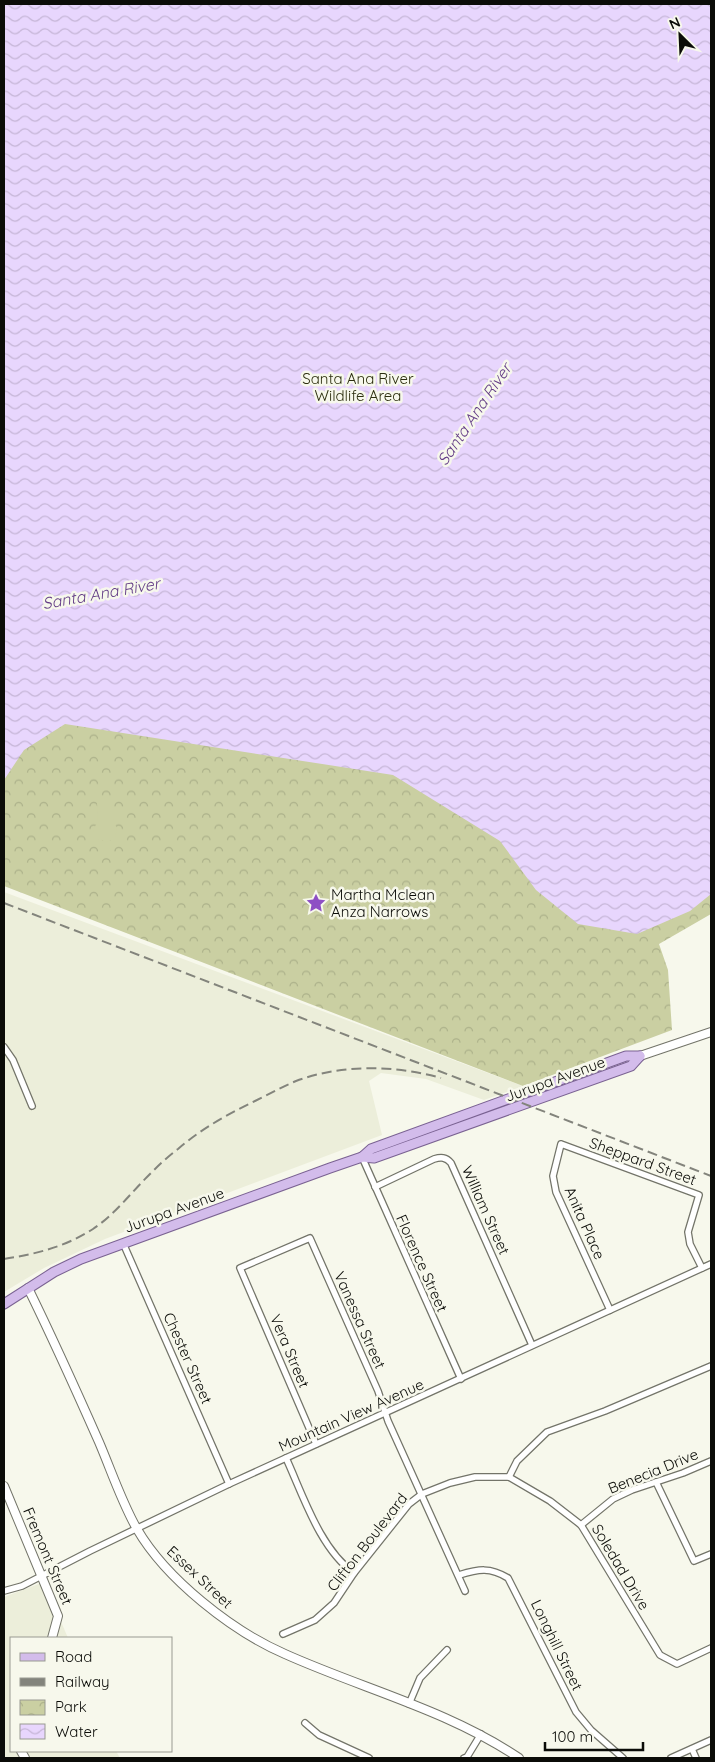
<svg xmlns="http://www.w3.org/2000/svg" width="715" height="1762" font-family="Quicksand,sans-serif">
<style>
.built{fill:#eceeda}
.park{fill:url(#park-crowns)}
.garden{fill:#cacfa2}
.water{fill:url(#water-waves)}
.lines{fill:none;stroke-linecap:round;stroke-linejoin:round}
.street-casing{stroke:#737469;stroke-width:8}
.secondary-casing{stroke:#737469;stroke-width:10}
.primary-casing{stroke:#7a6292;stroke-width:11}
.street{stroke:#fff;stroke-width:5.5}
.secondary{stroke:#fff;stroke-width:8}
.primary{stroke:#d3bceb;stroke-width:9}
.rail{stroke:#83847c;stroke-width:2;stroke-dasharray:10 5;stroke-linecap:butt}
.labels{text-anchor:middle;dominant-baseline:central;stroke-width:5;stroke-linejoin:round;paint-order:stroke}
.park-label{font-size:15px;fill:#2c2e0f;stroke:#f7f8ec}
.poi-label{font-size:15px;fill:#0b0c08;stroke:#f7f8ec;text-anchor:start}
.street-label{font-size:15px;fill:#0b0c08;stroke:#f7f8ec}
.water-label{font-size:16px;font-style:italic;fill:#633c86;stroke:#f7f8ec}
</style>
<defs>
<pattern id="park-crowns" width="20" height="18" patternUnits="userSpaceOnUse" patternTransform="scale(1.25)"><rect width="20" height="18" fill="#cacfa2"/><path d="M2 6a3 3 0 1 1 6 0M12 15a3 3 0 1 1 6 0" fill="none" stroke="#acb18a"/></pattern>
<pattern id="water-waves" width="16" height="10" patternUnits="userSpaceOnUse" patternTransform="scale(1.25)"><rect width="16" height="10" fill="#e8d6fd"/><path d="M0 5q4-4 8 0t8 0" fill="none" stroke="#c6b6d7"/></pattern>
</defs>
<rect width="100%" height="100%" fill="#f7f8ec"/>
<g class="built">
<path d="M4 892 523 1086 484 1100 426 1079 381 1073 369 1081 382 1135 105 1239 44 1268 4 1292Z"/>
<path d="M44 1582 68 1638H11V1751H116L120 1758H4V1597Z"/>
</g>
<path class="park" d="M4 4H711V914L659 944 668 970 672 1030 523 1086 4 886Z"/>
<path class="garden" d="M106 798 113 806V819L117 829 115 837 108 842 98 839 93 832 98 819 97 803 101 799Z"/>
<path class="water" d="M4 4H711V894L690 911 637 934 578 924 536 890 500 841 393 775 65 724 24 750 4 780Z"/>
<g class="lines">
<defs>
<g id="street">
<path d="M4 1047 13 1060 32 1106"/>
<path d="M362 1157 461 1379"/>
<path d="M375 1187 434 1159C441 1157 446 1157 451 1163L532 1345"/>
<path d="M123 1243 229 1484"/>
<path d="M610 1310 556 1192 553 1176 561 1144 699 1195 688 1232 690 1244 702 1268"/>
<path d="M316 1444 240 1268 310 1238 378 1391 388 1421 465 1591"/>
<path d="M286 1458C303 1495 320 1549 354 1573"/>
<path d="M509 1477 550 1501 581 1525 660 1655 677 1664 711 1648"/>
<path d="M656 1482 694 1561 711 1554"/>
<path d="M581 1525 613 1499 632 1490 683 1473 711 1461"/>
<path d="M459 1575C479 1569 490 1567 508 1578L576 1712 591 1730 623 1758"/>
<path d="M4 1591 22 1586 90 1551 229 1484 711 1264"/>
<path d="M283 1634 315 1620 334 1603 354 1573 409 1504 422 1494 450 1483 475 1477H509L517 1461 547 1432 605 1411 711 1366"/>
<path d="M409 1704 420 1678 447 1650"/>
<path d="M305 1723 319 1735 369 1758"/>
<path d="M692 1749 696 1758"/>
<path d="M464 1758 467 1757 481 1734"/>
<path d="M671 1758 711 1740"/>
</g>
<g id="secondary">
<path d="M640 1056 711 1032"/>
<path d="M28 1288C53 1339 76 1390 99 1442 111 1470 122 1503 137 1529 166 1579 232 1631 285 1654 363 1689 448 1710 519 1758"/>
<path d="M4 1486 58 1616 52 1638"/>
<path d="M21 1751 25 1758"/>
</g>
<g id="primary">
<path d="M362 1157 371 1149 626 1056H640"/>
<path d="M4 1304 54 1272 81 1259 330 1168 362 1157 374 1158 631 1066 640 1056"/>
</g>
</defs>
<use href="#street" class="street-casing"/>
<use href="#secondary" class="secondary-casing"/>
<use href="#primary" class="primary-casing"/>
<use href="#street" class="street"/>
<use href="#secondary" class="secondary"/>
<use href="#primary" class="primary"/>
<g class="rail">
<path d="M4 903 711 1176"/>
<path d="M4 1259C36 1254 65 1247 93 1229 114 1215 130 1194 147 1177 157 1167 167 1157 178 1149 201 1129 228 1114 255 1101 269 1094 282 1087 296 1081 342 1064 394 1065 441 1078"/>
</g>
</g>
<defs>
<symbol id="sight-bare" viewBox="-9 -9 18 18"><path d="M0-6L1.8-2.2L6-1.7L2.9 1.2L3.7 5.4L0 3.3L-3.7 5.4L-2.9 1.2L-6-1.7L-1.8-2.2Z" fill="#8e4fc4" stroke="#f7f8ec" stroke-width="2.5" paint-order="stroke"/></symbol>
</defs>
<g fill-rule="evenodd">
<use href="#sight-bare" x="302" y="889" width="28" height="28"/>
</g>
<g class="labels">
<g class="park-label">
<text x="358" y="378">Santa Ana River<tspan x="358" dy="17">Wildlife Area</tspan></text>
</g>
<g class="poi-label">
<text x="331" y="894">Martha Mclean<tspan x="331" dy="17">Anza Narrows</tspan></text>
</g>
<g class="street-label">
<text transform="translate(555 1079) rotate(-20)">Jurupa Avenue</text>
<text transform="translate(643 1161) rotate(20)">Sheppard Street</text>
<text transform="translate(174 1210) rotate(-20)">Jurupa Avenue</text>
<text transform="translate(486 1210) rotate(66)">William Street</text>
<text transform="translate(585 1223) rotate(66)">Anita Place</text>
<text transform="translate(422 1263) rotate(66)">Florence Street</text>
<text transform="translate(360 1320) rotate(66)">Vanessa Street</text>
<text transform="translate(290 1351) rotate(67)">Vera Street</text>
<text transform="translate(188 1358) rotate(66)">Chester Street</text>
<text transform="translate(351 1415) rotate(-24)">Mountain View Avenue</text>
<text transform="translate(653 1471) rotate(-22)">Benecia Drive</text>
<text transform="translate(367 1542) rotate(-52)">Clifton Boulevard</text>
<text transform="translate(48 1556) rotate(67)">Fremont Street</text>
<text transform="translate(621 1567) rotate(59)">Soledad Drive</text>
<text transform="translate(200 1577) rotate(43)">Essex Street</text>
<text transform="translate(557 1645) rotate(64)">Longhill Street</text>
</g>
<g class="water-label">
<text transform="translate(474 414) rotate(-56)">Santa Ana River</text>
<text transform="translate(101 593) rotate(-10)">Santa Ana River</text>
</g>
</g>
<rect width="715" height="1762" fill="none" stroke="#0b0c08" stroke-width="10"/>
<rect x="10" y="1637" width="162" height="115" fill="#f7f8ec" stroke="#999a91"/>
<rect x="20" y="1653" width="25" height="8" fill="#d3bceb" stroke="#999a91"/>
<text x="55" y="1662" font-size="15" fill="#0b0c08">Road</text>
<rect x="20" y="1678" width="25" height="8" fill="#83847c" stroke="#999a91"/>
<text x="55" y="1687" font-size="15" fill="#0b0c08">Railway</text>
<rect x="20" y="1700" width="25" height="15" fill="url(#park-crowns)" stroke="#999a91"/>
<text x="55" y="1712" font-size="15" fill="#0b0c08">Park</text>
<rect x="20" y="1724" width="25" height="15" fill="url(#water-waves)" stroke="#999a91"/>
<text x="55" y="1737" font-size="15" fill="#0b0c08">Water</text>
<g transform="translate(680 35) rotate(336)" stroke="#f7f8ec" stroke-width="4" paint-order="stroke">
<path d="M0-4L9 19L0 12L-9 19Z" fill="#0b0c08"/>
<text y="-8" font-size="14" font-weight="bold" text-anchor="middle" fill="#0b0c08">N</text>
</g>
<path d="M545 1742v8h98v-8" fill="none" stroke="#0b0c08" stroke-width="2.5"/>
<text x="552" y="1742" font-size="15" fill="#0b0c08" stroke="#f7f8ec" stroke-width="4" paint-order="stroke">100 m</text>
</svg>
